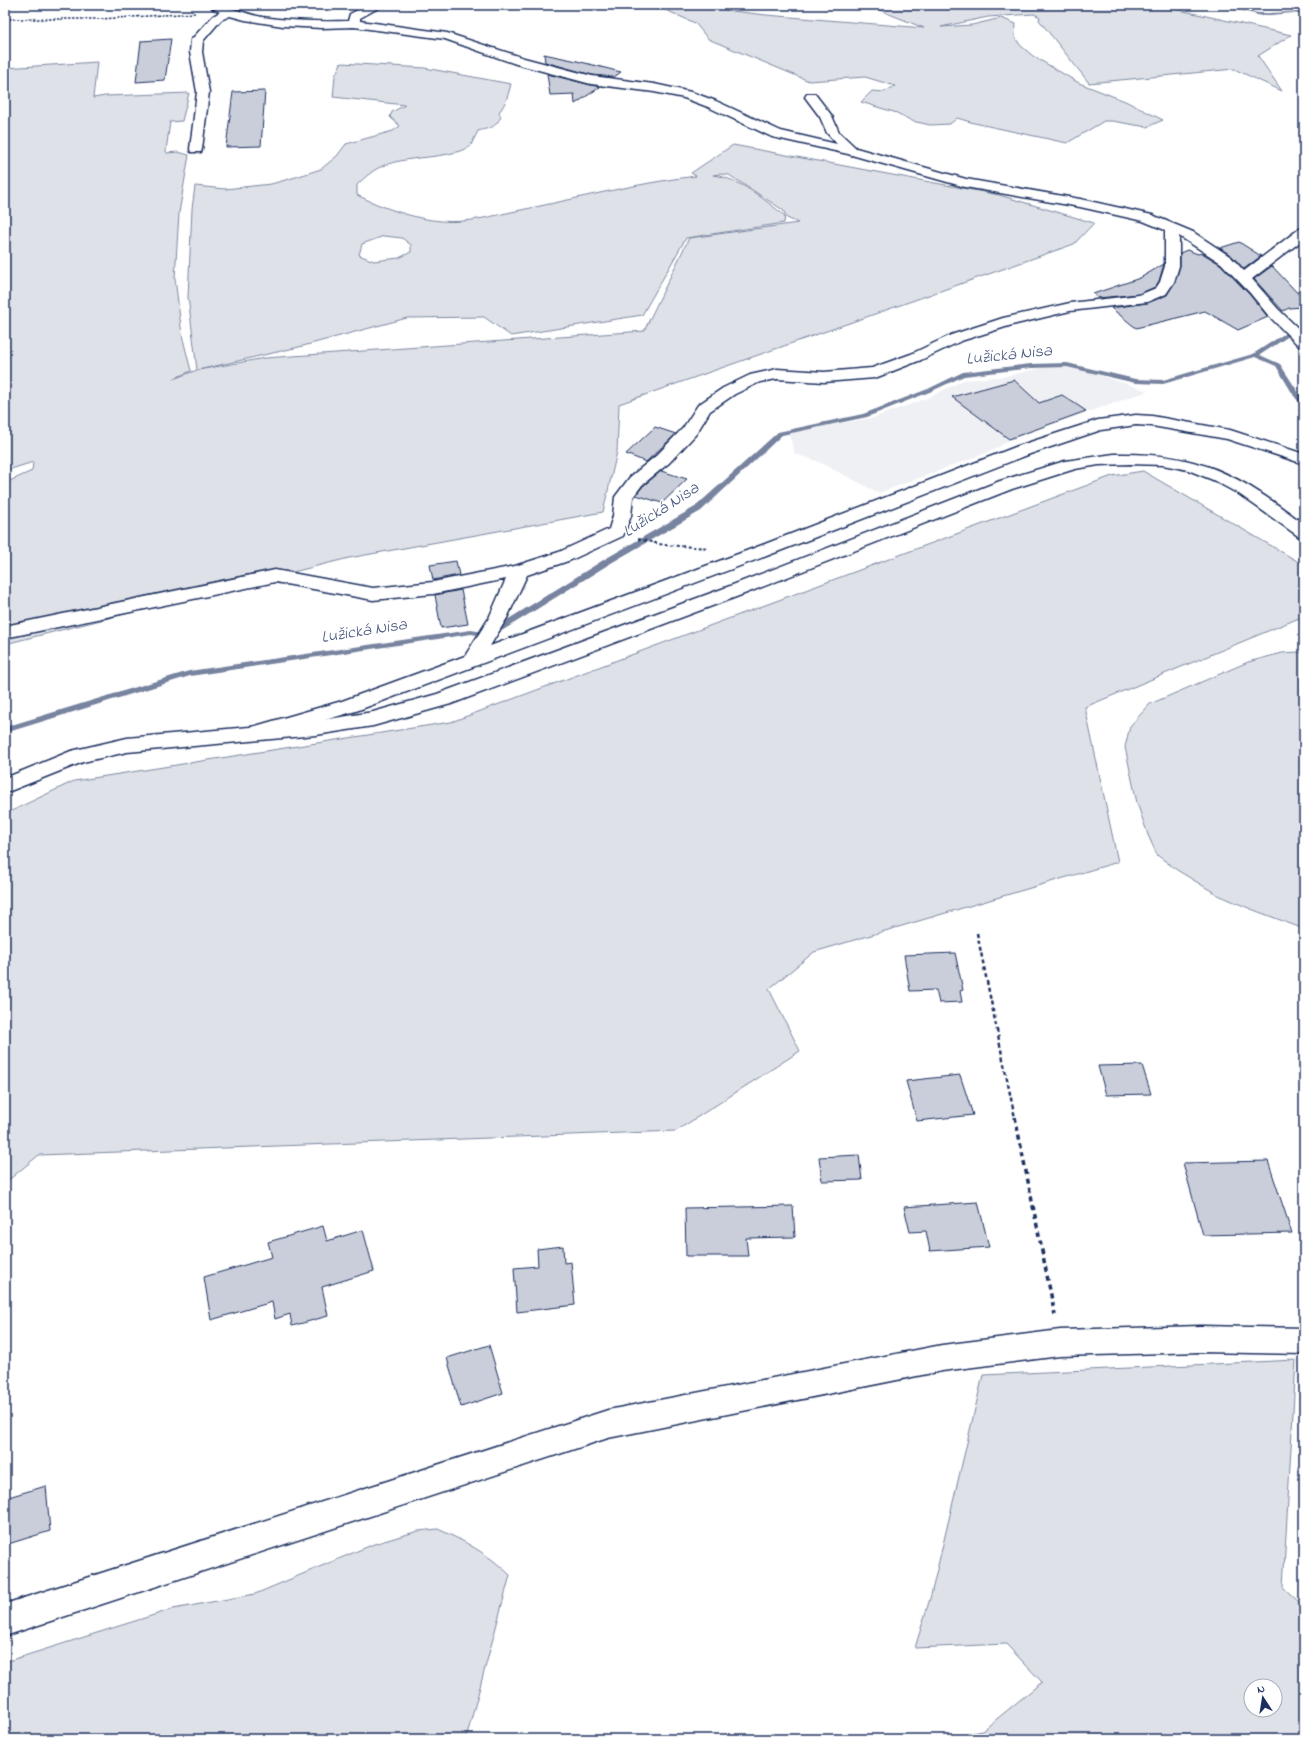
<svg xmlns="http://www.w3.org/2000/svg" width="1309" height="1744" font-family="'Indie Flower',sans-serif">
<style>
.built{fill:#eff0f4}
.green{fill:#dee1e7;stroke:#7c88a2;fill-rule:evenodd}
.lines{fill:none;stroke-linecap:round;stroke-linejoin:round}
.stream{fill:#77839f;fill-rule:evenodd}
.building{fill:#caceda;stroke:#1b2f5e}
.minor-casing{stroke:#1b2f5e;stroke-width:3}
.major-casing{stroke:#1b2f5e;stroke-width:3}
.path-far3{stroke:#1b2f5e;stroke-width:1.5;stroke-dasharray:2.5 1.5;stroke-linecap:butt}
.path-far2{stroke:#1b2f5e;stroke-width:2;stroke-dasharray:3 2.5;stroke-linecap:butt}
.path-far1{stroke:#1b2f5e;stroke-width:2.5;stroke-dasharray:4 3;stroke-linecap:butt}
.path{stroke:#1b2f5e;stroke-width:3.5;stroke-dasharray:5 4;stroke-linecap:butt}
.minor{fill:#fff;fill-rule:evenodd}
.major{fill:#fff;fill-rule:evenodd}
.labels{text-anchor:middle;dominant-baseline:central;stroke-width:3;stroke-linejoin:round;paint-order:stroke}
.water-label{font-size:17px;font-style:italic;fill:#49597e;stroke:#fff}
</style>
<rect width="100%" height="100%" fill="#fff"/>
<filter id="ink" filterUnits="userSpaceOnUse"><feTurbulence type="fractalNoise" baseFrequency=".025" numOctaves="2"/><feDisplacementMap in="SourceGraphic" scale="8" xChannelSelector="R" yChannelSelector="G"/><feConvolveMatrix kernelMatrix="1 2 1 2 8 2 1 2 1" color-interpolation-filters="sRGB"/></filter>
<g filter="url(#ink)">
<path class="built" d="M1068 365 1148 391 1009 440 994 450 879 493 817 461 795 454 788 432 873 418 928 398 964 380 1007 376 1042 368Z"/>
<g class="green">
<path d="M654 5H705L732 11 766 15 924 28 867 5H1157L1291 35 1258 56 1282 91 1234 69 1089 83 1039 20 1040 17 1034 14 988 17 941 27 972 25 1001 18 1016 24 1015 37 1020 45 1033 56 1079 83 1125 101 1163 120 1147 127 1112 121H1104L1067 143 974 123 957 118 950 124 930 125 912 121 897 113 861 102 872 91 884 92 895 86 892 85 865 77 809 81 708 39 695 23Z"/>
<path d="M97 62 93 98 105 96 189 93 182 121 170 122 166 151 167 153 178 152 189 155 179 213 175 278 182 335 191 371 173 379 197 370 188 297 192 209 195 186 225 189 271 184 296 177 321 169 337 156 346 144 393 131 400 126 390 117 392 112 405 105 333 97 335 76 341 63 425 68 511 84C508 95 506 104 499 112L501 117C493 130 491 127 478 131L470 147C443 160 412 155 385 165 374 169 365 177 357 185V195C381 207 414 219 441 221 467 224 495 215 521 210 580 198 637 183 696 176L691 173 733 145 999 195 1094 223 1074 244 619 404 617 452 603 512 349 558 5 644V483L32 471 33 462 5 471V68ZM720 174 729 175 783 210 787 218 798 223 689 238 644 331 265 358 198 370 299 347 407 318 484 317 511 336 642 315 686 238 784 223 785 216C765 200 739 178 713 175ZM384 236 402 238 411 245V252L399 258 374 261 359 255 362 244Z"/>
<path d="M1143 471 1304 565V616L1085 707 1118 862 814 952 769 989 800 1051 676 1131 39 1155 5 1183V814L74 781 451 722 1112 476Z"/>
<path d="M1298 652 1304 653V929L1251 909 1218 895 1177 870 1157 855 1148 835 1137 803 1125 747 1130 726 1150 704 1248 662 1282 653Z"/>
<path d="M1296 1360 1283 1587 1304 1607V1739H944L982 1731 1042 1682 1006 1644 915 1648 931 1595 983 1375ZM1251 1686H1275V1710H1251Z"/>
<path d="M438 1529C466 1542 487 1553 510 1575L466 1739H5V1662L173 1609 255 1594 374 1544 418 1531Z"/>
</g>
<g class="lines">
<g class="stream">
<path d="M1222 5C1236 5 1249 13 1262 13 1277 14 1290 10 1304 13V15L1292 13 1261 16Z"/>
<path d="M1304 321V326L1260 355 1280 364 1304 401V407L1302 406 1294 396 1276 366 1255 357 1163 384 1135 383 1067 367 1031 368 964 376 932 391 867 417 782 435 701 511 611 563 500 632 483 636 471 634 190 676 5 733V727L189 671 471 630 483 632 494 628 605 559 695 507 778 432 863 414 928 389 963 372 1031 364 1067 363 1135 379 1163 380 1253 354Z"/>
</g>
</g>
<g class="building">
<path d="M171 39 165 80 136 82 141 41Z"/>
<path d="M544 54 577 61 621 72 614 77 592 75 545 62Z"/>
<path d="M547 74 591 85 600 87 575 104 574 94 550 95Z"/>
<path d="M265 91 261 146 226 147 233 92Z"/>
<path d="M1239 242 1261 256 1244 269 1232 256 1220 248Z"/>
<path d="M1187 250 1198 254 1202 253 1220 264 1249 294 1268 317 1238 330 1205 311 1136 328 1111 308 1147 303 1167 295 1175 282 1180 266V253Z"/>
<path d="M1164 264 1159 281 1155 287 1139 294 1098 298 1093 294 1140 278Z"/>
<path d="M1272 266 1304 300V307L1289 308 1283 311 1254 279Z"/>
<path d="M1014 380 1039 403 1062 395 1086 411 1009 439 952 397Z"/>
<path d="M655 427 676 434 646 462 626 454Z"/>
<path d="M661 471 687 479 662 503 636 495 643 486Z"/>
<path d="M456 561 459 575 433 580 430 565Z"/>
<path d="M461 590 468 624 441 628 435 595Z"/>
<path d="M955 953 963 990 960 991 962 1002 939 1003 936 990 910 991 904 955Z"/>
<path d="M1142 1065 1151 1094 1106 1095 1098 1066Z"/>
<path d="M960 1075 973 1115 917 1121 906 1081Z"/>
<path d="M859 1155 862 1180 822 1181 819 1157Z"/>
<path d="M1268 1161 1292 1233 1203 1235 1183 1163Z"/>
<path d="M978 1202 989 1247 930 1251 926 1231 910 1232 904 1207Z"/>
<path d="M793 1206 795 1237 746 1238 748 1256H686L685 1208Z"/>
<path d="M323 1226 327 1241 363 1230 374 1271 322 1287 328 1316 292 1326 290 1314 275 1319 272 1302 211 1320 204 1277 272 1257 268 1242Z"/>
<path d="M563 1246 564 1263 571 1262 575 1305 517 1312 514 1268 538 1266 537 1249Z"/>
<path d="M489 1345 503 1393 461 1407 447 1358Z"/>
<path d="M46 1486 50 1531 5 1545V1498Z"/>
</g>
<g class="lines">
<defs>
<g id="minor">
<path d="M211 5C228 5 245 14 262 17 290 21 320 22 348 21L350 14 367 5H382L380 7 360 18V21L447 33 524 58 592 76 654 84 691 92 716 101 781 131 837 144 827 133 820 117 805 97 807 94H815L832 116 839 132 856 148 966 179 1080 199 1152 215 1193 232 1231 257 1244 271 1299 229 1304 228V239L1252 279 1278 309 1304 334V348L1299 346 1268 315 1250 293 1221 263 1179 236V266L1174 282 1166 294 1147 302 1070 311 1012 325 961 341 921 360 875 378 824 382 777 379 760 382 735 394 710 411 696 434 669 463 642 485 633 497 631 516 623 536 571 560 527 575 507 618 490 646 765 544 1018 446 1098 420 1136 415 1152 416 1230 430 1304 454V464L1227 439 1152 426 1136 425 1101 430 1030 454 777 552 356 711 259 739 252 737 249 732 252 727 342 701 465 656 489 618 506 579 433 594 373 600 275 582 5 638V626L275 570 373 588 433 582 515 566 559 552 609 529 613 516 615 497 630 477 657 455 683 428 698 405 723 388 750 375 777 369 824 372 872 368 911 354 951 335 1003 318 1070 303 1139 295 1156 288 1160 282 1165 266V230L1143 221 1080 207 965 187 848 154 772 137 708 107 684 98 654 92 591 84 516 64 445 39 354 27 322 28 283 26 245 20 230 16 221 20 203 41 202 52 209 92 202 149 201 152H191L190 149 197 92 190 52 191 40 213 16 220 12 212 8Z"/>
<path d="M1201 1326 1304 1328V1354L1201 1352 1060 1356 942 1371 608 1438 5 1636V1604L608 1410 942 1345 1060 1330Z"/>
</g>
<path id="major" d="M1114 454C1200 452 1237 474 1304 524V537L1298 536 1239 494 1213 480 1188 470 1163 465 1130 464 1099 465 1075 469 1012 489 744 594 451 704 373 726 316 735 127 752 83 762 5 793V778L71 751 127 738 316 721 373 712 437 694 730 586 1000 481 1065 461Z"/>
</defs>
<use href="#minor" class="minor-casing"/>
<use href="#major" class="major-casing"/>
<path class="path-far3" d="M5 19H100L195 13"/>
<path class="path-far2" d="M638 539 664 545 709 548"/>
<path class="path-far1" d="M977 933 1015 1118"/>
<path class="path" d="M1015 1117 1055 1315"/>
<use href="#minor" class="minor"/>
<use href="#major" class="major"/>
</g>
</g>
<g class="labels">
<g class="water-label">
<text transform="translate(1009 355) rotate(-6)">Lužická Nisa</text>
<text transform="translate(661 510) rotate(-33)">Lužická Nisa</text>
<text transform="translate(364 631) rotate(-9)">Lužická Nisa</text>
</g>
</g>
<rect width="1309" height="1744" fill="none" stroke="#fff" stroke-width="20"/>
<rect x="10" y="10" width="1289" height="1724" fill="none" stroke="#1b2f5e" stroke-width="1.5" filter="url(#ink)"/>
<g transform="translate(1263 1698) rotate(348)"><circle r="19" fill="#ffffff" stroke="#a4acbf"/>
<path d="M0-3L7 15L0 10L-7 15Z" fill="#1b2f5e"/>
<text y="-6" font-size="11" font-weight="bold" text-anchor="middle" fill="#1b2f5e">N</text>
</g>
</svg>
